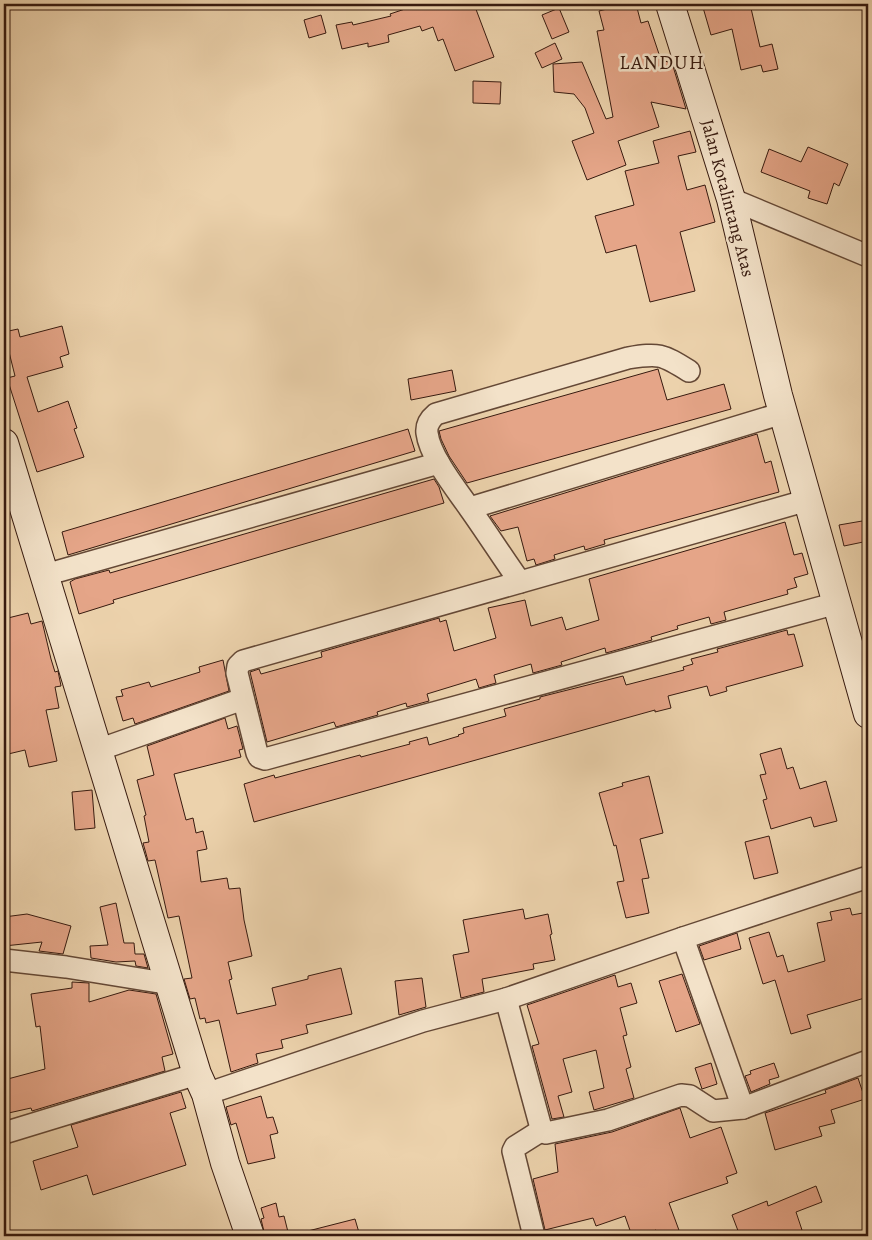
<svg xmlns="http://www.w3.org/2000/svg" width="872" height="1240" font-family="Alegreya,serif">
<style>
.building{fill:#e5a588;stroke:#371a0f}
.lines{fill:none;stroke-linecap:round;stroke-linejoin:round}
.street-casing{stroke:#644836;stroke-width:24}
.secondary-casing{stroke:#371a0f;stroke-width:30}
.street{stroke:#f3e2c9;stroke-width:21}
.secondary{stroke:#f3e2c9;stroke-width:28}
.labels{text-anchor:middle;dominant-baseline:central;stroke-width:5;stroke-linejoin:round;paint-order:stroke}
.street-label{font-size:18px;fill:#371a0f;stroke:#f3e2c9}
.quarter-label{font-size:20px;letter-spacing:1px;fill:#371a0f;stroke:#f3e2c9}
</style>
<rect width="100%" height="100%" fill="#ecd2ac"/>
<filter id="stains"><feTurbulence type="fractalNoise" baseFrequency=".004" numOctaves="4"/><feColorMatrix values="0 0 0 0 .2 0 0 0 0 .09 0 0 0 0 .02 0 0 0 .5 -.17"/></filter>
<radialGradient id="worn" r=".72"><stop offset=".6" stop-color="#630" stop-opacity="0"/><stop offset="1" stop-color="#630" stop-opacity=".3"/></radialGradient>
<g class="building">
<path d="M420 4H474L494 57 455 71 443 39 438 41 433 27 422 31 420 26 388 35 389 42 368 47V43L342 49 336 25 352 22 353 25 391 16 390 14Z"/>
<path d="M614 4H636L641 23 648 21 661 60 672 63 686 109 651 102 659 127 618 141 626 165 587 180 572 141 594 133 585 108 574 94 554 92 553 64 582 62 606 119 613 117 597 31 604 30 599 11 615 7Z"/>
<path d="M702 4H750L760 47 772 44 778 69 763 72 761 65 741 70 732 29 711 35Z"/>
<path d="M559 8 569 32 552 39 542 15Z"/>
<path d="M321 15 326 33 309 38 304 20Z"/>
<path d="M555 43 562 59 542 68 535 53Z"/>
<path d="M473 81 501 82 500 104 473 103Z"/>
<path d="M690 131 696 152 678 156 687 190 705 185 715 222 680 232 695 291 650 302 636 245 606 253 595 216 634 205 625 171 659 163 653 141Z"/>
<path d="M808 147 848 164 839 186 834 183 827 204 808 198 810 191 761 172 769 149 801 162Z"/>
<path d="M62 326 69 354 60 357 63 367 27 377 38 412 68 401 77 428 74 429 84 457 37 472 7 378 15 376 4 332 18 329 20 337Z"/>
<path d="M658 369 667 400 724 384 731 409 467 483 449 456 441 439 439 431Z"/>
<path d="M452 370 456 391 411 400 408 379Z"/>
<path d="M408 429 415 451 68 555 62 532Z"/>
<path d="M757 434 765 463 771 461 779 492 604 540 605 544 585 550 584 546 554 555 555 559 536 565 534 559 527 561 518 527 501 531 490 516Z"/>
<path d="M434 479 439 487 444 503 113 600 114 603 79 614 70 582 75 579 109 570 110 573Z"/>
<path d="M868 520V541L844 546 839 525Z"/>
<path d="M785 522 794 555 802 553 808 574 794 578 797 587 787 590 788 594 724 612 726 620 711 624 709 617 677 626 678 629 651 637 652 640 606 653 605 648 561 662 562 665 533 673 531 664 494 675 496 683 479 688 476 679 427 694 429 701 407 707 406 703 377 712 378 715 336 727 334 722 267 742 250 672 259 669 261 674 322 657 321 652 439 618 440 622 446 620 454 651 496 638 488 608 525 600 531 626 562 617 566 630 599 620 589 579Z"/>
<path d="M28 613 31 624 42 621 51 659 55 672 58 671 61 686 55 687 59 708 46 710 57 761 29 767 25 750 4 755V619Z"/>
<path d="M787 630 788 635 794 634 803 666 726 687 727 691 710 696 707 686 668 696 671 708 655 712V710L254 822 244 784 274 775 275 778 360 755 361 757 410 744 409 742 427 737 429 745 459 736 458 735 464 733 463 728 506 716 504 709 540 699V697L623 676 626 685 684 670 683 667 693 664 691 659 718 652 717 649Z"/>
<path d="M223 660 229 691 135 724 133 718 123 721 116 697 123 696 121 690 149 682 151 687 200 672 199 667Z"/>
<path d="M225 718 228 729 237 726 243 749 239 750 241 757 174 774 186 820 193 818 196 833 203 831 207 849 197 851 201 882 227 878 229 889 240 888 244 920 252 956 228 962 232 979 229 980 237 1014 276 1005 272 988 308 979V976L341 968 352 1014 306 1025 308 1033 281 1040 283 1048 256 1054 258 1063 231 1072 219 1020 206 1023 205 1018 200 1019 195 998 190 999 184 979 192 978 179 916 168 918 155 860 148 861 145 850 143 843 149 842 144 816 146 815 137 780 154 775 147 746Z"/>
<path d="M781 748 787 769 793 767 800 789 826 781 837 821 814 827 811 817 771 829 763 800 767 799 760 775 766 774 760 754Z"/>
<path d="M649 776 663 833 640 839 649 878 642 879 649 913 626 918 617 882 624 881 616 845 614 846 599 793 623 786 622 783Z"/>
<path d="M92 790 95 828 75 830 72 792Z"/>
<path d="M769 836 778 873 754 879 745 842Z"/>
<path d="M116 903 124 943H134L135 954H144L148 968 136 966 135 961 116 962 91 958 90 946 108 945 100 907Z"/>
<path d="M850 908 852 915 868 912V997L807 1015 811 1028 791 1034 775 980 763 984 749 938 769 932 777 957 783 955 788 972 825 961 817 923 832 920 830 912Z"/>
<path d="M523 909 525 919 548 914 552 934 550 935 555 960 533 964 534 969 482 979 484 992 461 998 453 955 469 952 463 920Z"/>
<path d="M27 914 71 926 63 954 39 951 42 942 4 946V917Z"/>
<path d="M737 933 741 949 704 960 699 946Z"/>
<path d="M682 974 700 1024 676 1032 659 981Z"/>
<path d="M615 975 618 987 631 983 637 1003 620 1008 627 1035 623 1036 631 1067 626 1069 634 1098 594 1110 589 1092 604 1088 596 1050 563 1059 572 1092 558 1096 564 1117 552 1119 532 1046 539 1044 527 1005Z"/>
<path d="M422 978 426 1007 399 1015 395 981Z"/>
<path d="M72 982 89 983V1002L129 990 156 994 173 1054 162 1057 165 1071 32 1111 31 1108 4 1114V1080L45 1069 40 1026 36 1027 31 994 72 988Z"/>
<path d="M711 1063 717 1084 702 1089 695 1068Z"/>
<path d="M774 1063 779 1077 769 1080 770 1084 751 1092 745 1076 751 1074 750 1071Z"/>
<path d="M858 1078 865 1099 831 1110 835 1123 819 1127 822 1136 775 1150 765 1113 826 1093 825 1090Z"/>
<path d="M181 1092 186 1108 170 1113 186 1165 93 1195 87 1175 41 1190 33 1161 78 1147 71 1125Z"/>
<path d="M261 1096 267 1118 273 1117 278 1133 270 1135 275 1158 248 1164 236 1123 231 1125 226 1107Z"/>
<path d="M680 1108 690 1138 721 1127 737 1173 726 1177 728 1183 669 1203 680 1233 671 1236H658L656 1230 638 1236H632L625 1216 596 1226 593 1218 545 1230 533 1179 558 1172 555 1144 612 1132Z"/>
<path d="M816 1186 822 1202 796 1212 802 1230 784 1236H740L732 1215 767 1201 768 1206Z"/>
<path d="M276 1203 279 1217 284 1216 288 1232 265 1236 261 1219 264 1218 261 1208Z"/>
<path d="M355 1219 360 1236H309L308 1231Z"/>
</g>
<g class="lines">
<defs>
<g id="street">
<path d="M731 199 868 256"/>
<path d="M808 500 243 661 238 666 237 673 257 753 259 757 265 759 837 603"/>
<path d="M470 508 783 413"/>
<path d="M45 575 439 463"/>
<path d="M520 582C503 558 487 533 470 509 457 490 430 457 427 433 426 425 430 419 436 414L628 358C659 353 662 354 689 371"/>
<path d="M98 750 243 699"/>
<path d="M683 938 743 1108"/>
<path d="M4 960 66 967 171 984"/>
<path d="M506 999 541 1128 543 1132 546 1133 608 1120 681 1095 690 1096 713 1111 743 1108 868 1061"/>
<path d="M206 1094 423 1021 506 999 683 938 868 877"/>
<path d="M4 1133 197 1074"/>
<path d="M534 1236 513 1151 515 1147 542 1130"/>
</g>
<g id="secondary">
<path d="M670 4 731 199 778 395 868 714"/>
<path d="M4 443 197 1074 206 1094 225 1163 250 1236"/>
</g>
</defs>
<use href="#street" class="street-casing"/>
<use href="#secondary" class="secondary-casing"/>
<use href="#street" class="street"/>
<use href="#secondary" class="secondary"/>
</g>
<g class="labels">
<g class="street-label">
<text transform="translate(728 198) rotate(75)">Jalan Kotalintang Atas</text>
</g>
<g class="quarter-label">
<text x="662" y="62">LANDUH</text>
</g>
</g>
<rect width="872" height="1240" fill="none" stroke="#ecd2ac" stroke-width="20"/>
<rect x="5" y="5" width="862" height="1230" fill="none" stroke="#371a0f" stroke-width="2.5"/>
<rect x="10" y="10" width="852" height="1220" fill="none" stroke="#371a0f"/>
<rect width="100%" height="100%" filter="url(#stains)"/>
<rect width="100%" height="100%" fill="url(#worn)"/>
</svg>
